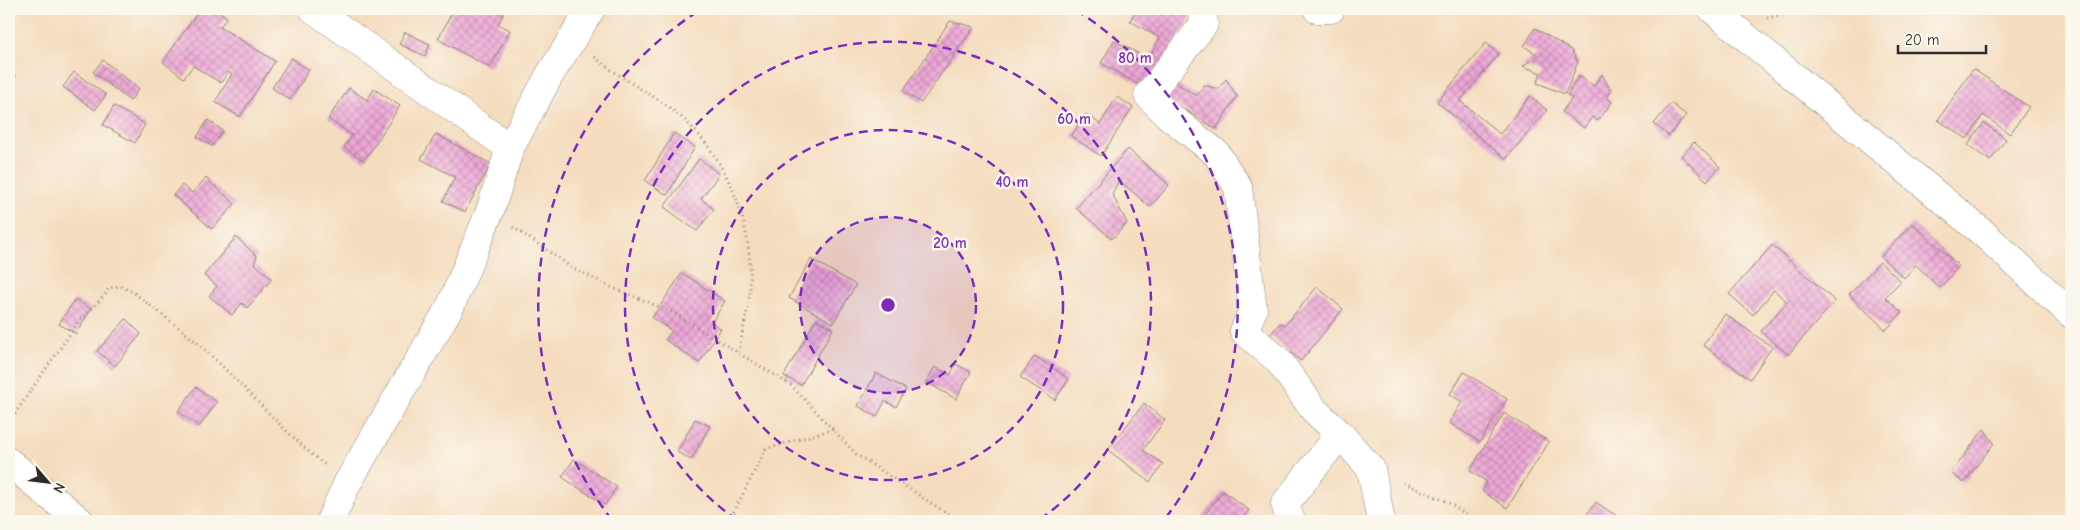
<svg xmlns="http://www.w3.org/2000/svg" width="2080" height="530" font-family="'Comic Neue',sans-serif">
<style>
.building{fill:url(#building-cross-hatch)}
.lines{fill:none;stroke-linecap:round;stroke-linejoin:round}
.minor-casing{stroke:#908474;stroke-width:29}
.path{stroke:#908474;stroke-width:3;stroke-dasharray:1 4;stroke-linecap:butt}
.minor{stroke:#fff;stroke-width:28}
.ring{fill:none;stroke:#7b2cbf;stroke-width:2.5;stroke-dasharray:9 6}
.centre{fill:#7b2cbf;stroke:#fbf7ec;stroke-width:2.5}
.ring-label{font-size:15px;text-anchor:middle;font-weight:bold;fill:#7b2cbf;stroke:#fbf7ec;stroke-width:5;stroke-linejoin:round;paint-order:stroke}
</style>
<defs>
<pattern id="building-cross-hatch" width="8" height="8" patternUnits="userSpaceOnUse" patternTransform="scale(1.25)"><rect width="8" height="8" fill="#eea7d7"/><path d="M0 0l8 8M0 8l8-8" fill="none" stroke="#c188af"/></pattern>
</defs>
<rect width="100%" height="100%" fill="#fbf7ec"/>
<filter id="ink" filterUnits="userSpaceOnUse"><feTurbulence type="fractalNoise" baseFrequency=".02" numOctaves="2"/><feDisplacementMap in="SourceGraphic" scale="10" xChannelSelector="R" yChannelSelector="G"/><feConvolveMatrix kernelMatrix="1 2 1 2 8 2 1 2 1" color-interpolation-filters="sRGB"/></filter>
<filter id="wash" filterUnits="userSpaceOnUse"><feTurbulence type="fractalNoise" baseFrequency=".0096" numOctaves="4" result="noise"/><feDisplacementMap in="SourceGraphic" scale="20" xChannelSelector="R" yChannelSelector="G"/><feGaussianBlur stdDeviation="1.12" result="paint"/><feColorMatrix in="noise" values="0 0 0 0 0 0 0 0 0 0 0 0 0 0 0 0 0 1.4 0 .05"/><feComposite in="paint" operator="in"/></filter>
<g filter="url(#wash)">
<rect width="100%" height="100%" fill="#f4dcbe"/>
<g id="blocks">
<g class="building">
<path d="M200 9H215L227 17 220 27 275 61 240 117 215 102 232 74 228 72 221 83 193 66 184 78 163 62Z"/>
<path d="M454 9H506L498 24 510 30 490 68 438 39Z"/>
<path d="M1137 9H1192L1194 11 1148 90 1101 63 1114 40 1148 59 1160 38 1130 21Z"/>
<path d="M950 21 974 27 921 103 903 91Z"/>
<path d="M1535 28 1571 50 1578 62 1565 94 1537 83 1541 73 1523 66 1538 55 1524 46Z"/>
<path d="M405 32 430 44 425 56 399 44Z"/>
<path d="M1486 43 1499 54 1460 101 1500 134 1530 96 1547 110 1506 159 1437 102Z"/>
<path d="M291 58 309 70 290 100 272 88Z"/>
<path d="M103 60 139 89 130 101 93 72Z"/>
<path d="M1973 69 2029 107 2010 134 1983 115 1967 139 1938 120Z"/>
<path d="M9 71 16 76 9 87Z"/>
<path d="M74 72 106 95 95 110 63 87Z"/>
<path d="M1602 74 1611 91 1607 98 1612 102 1598 121 1592 117 1584 128 1562 112 1572 98 1567 95 1579 76 1594 86Z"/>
<path d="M1226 79 1237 96 1216 129 1163 96 1173 81 1197 96 1204 85 1218 89Z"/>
<path d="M349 88 367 100 374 89 400 106 364 161 344 147 352 135 328 119Z"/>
<path d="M1117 97 1133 107 1101 156 1071 136 1086 114 1100 124Z"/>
<path d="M1671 103 1686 115 1669 136 1654 124Z"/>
<path d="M114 106 145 124 135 143 103 125Z"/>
<path d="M208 120 223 131 212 146 197 137Z"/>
<path d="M1984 123 2006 139 1990 161 1968 145Z"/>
<path d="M674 133 695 147 667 195 645 181Z"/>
<path d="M436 134 491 164 465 212 443 201 455 177 421 159Z"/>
<path d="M1694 142 1720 167 1707 181 1681 156Z"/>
<path d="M1128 149 1169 185 1150 207 1119 180 1112 194 1127 223 1112 239 1076 208Z"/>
<path d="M699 159 719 174 701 199 714 209 697 231 664 207Z"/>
<path d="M206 178 235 204 212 229 173 195 182 185 192 193Z"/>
<path d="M1912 223 1959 266 1940 288 1916 265 1904 278 1881 257Z"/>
<path d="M236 237 257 256 254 263 272 279 247 308 242 303 232 315 209 296 217 286 204 275Z"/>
<path d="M1772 245 1835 301 1788 355 1761 331 1787 302 1774 290 1753 315 1729 294Z"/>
<path d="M811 259 856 285 833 323 789 298Z"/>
<path d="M1880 262 1901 281 1885 297 1902 313 1886 330 1849 295Z"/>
<path d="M682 273 725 301 712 322 721 329 699 363 665 340 672 331 652 318Z"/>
<path d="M1317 287 1343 309 1301 361 1270 335 1280 323 1285 325Z"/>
<path d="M75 299 91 309 76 334 59 324Z"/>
<path d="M1725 314 1772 347 1750 379 1703 345Z"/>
<path d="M126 319 141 334 115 366 97 351Z"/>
<path d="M816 319 833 329 801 385 784 376Z"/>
<path d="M1035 356 1069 379 1055 400 1020 377Z"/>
<path d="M956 364 971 372 956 399 926 382 935 367 950 375Z"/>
<path d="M1464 372 1507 399 1480 442 1449 423 1462 402 1450 394Z"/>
<path d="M876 373 906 389 896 407 885 401 877 417 858 406Z"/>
<path d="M196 387 217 402 199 427 178 411Z"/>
<path d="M1144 403 1165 420 1143 450 1163 464 1150 482 1108 450Z"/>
<path d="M1504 413 1549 442 1507 508 1482 491 1487 482 1470 471Z"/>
<path d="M695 419 710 426 691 460 677 452Z"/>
<path d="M1984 429 1994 443 1964 483 1951 473Z"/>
<path d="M574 459 617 487 605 505 562 477Z"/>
<path d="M1223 491 1249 510 1241 521H1200Z"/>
<path d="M1596 502 1624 521H1582Z"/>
</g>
</g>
</g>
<g filter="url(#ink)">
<use href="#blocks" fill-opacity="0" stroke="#908474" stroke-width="1"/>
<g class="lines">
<defs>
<g id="minor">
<path d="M313 9 510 148"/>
<path d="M1203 9 1204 24 1148 95 1169 116 1216 153 1238 187 1253 310 1244 331 1278 360 1315 411 1340 434 1371 469 1381 521"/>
<path d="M1317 9H1331"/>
<path d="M1712 9 1984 234 2071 314"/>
<path d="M9 462 80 521"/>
<path d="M330 521 348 482 451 305 490 211 510 148 549 76 591 9"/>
<path d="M1291 521 1285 504 1340 434"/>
</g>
</defs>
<use href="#minor" class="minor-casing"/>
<g class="path">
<path d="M1767 18 1811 9"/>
<path d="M595 57C621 80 654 94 680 116 729 158 754 227 750 291 748 311 742 332 739 352"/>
<path d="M513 227 571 267 613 288 674 313 792 386 857 455 959 521"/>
<path d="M9 422 79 321 104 296 109 288 120 286 133 292C157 311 182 329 204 349 246 387 281 430 325 465"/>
<path d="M1403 483 1448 502 1475 521"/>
<path d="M729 521 766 449 834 429"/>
</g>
<use href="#minor" class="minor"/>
</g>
</g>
<circle cx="888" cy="305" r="88" fill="#7b2cbf" fill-opacity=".12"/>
<g class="ring">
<circle cx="888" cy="305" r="88"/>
<circle cx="888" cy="305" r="175"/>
<path d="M737 520A263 263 0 1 1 1039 520"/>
<path d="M612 520A350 350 0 0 1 700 10M1076 10A350 350 0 0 1 1164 520"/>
</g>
<circle cx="888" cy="305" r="8" class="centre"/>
<g class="ring-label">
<text x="1135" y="63">80 m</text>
<text x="1074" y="124">60 m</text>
<text x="1012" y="187">40 m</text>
<text x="950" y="248">20 m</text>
</g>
<rect width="2080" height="530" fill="none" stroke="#fbf7ec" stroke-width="30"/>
<g transform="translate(48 482) rotate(118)" stroke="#fbf7ec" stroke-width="4" paint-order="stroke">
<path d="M0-4L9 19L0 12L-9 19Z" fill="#2b2b2b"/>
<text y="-8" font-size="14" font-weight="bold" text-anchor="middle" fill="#2b2b2b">N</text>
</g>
<path d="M1898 45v8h88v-8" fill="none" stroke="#2b2b2b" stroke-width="2.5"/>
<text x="1905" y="45" font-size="15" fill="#2b2b2b" stroke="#fbf7ec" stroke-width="4" paint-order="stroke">20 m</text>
</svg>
